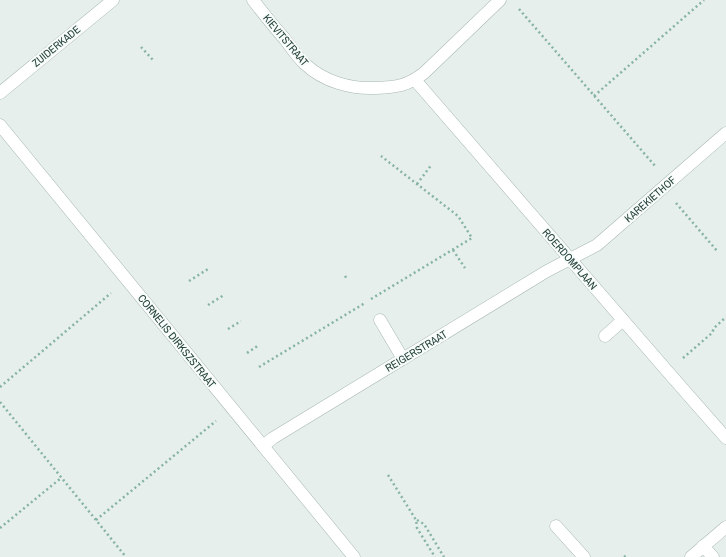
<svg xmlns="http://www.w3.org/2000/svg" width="726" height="557" font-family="'Archivo Narrow',sans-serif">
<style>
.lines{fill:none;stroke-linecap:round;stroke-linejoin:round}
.service-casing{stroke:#a8b8b2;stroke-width:13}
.minor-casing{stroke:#a8b8b2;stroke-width:13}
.path{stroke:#86b3a5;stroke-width:2.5;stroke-dasharray:2 3;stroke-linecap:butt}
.service{stroke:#fff;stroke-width:12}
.minor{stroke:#fff;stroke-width:12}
.labels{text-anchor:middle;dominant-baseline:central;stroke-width:4;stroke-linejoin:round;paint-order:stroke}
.street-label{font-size:11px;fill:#24423a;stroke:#f7fbf9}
</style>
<rect width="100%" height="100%" fill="#e6efeb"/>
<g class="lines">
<defs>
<g id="service">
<path d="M380 320 403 359"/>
<path d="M605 336 623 320"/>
<path d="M556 526 584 557"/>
<path d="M703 546 713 557"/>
</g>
<g id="minor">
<path d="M253 0C263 13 273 26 284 38 291 47 297 57 305 64 324 82 351 89 376 88 397 87 407 86 424 73L500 0"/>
<path d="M415 80 668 372 726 438"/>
<path d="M0 93 113 0"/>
<path d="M0 125 354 557"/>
<path d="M263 446 273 438 547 271 597 245 726 133"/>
<path d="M691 557 726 527"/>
</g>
</defs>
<use href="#service" class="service-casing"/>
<use href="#minor" class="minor-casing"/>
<g class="path">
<path d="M519 9 656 167"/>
<path d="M141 47 153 60"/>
<path d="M594 96 704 0"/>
<path d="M417 184 432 164"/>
<path d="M676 203 718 252"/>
<path d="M453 250 465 268"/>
<path d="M345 276 347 279"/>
<path d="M189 281 208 269"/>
<path d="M371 299 472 238 458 216 381 156"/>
<path d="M208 305 224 295"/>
<path d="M228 329 241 321"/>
<path d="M247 353 259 345"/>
<path d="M683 358 712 333 714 328 726 317"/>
<path d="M259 367 365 303"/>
<path d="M0 387 111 293"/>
<path d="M0 402 126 557"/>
<path d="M388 475 416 520 417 528 435 557"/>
<path d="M96 520 216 421"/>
<path d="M417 520 424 524 444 557"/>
<path d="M0 528 61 478"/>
<path d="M624 557 627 555"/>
</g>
<use href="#service" class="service"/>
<use href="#minor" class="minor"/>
</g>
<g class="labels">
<g class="street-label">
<text transform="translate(286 40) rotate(50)">KIEVITSTRAAT</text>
<text transform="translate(56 46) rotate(-39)">ZUIDERKADE</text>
<text transform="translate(650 199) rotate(-41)">KAREKIETHOF</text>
<text transform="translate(570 259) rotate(49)">ROERDOMPLAAN</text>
<text transform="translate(177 341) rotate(51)">CORNELIS DIRKSZSTRAAT</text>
<text transform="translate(416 351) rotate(-31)">REIGERSTRAAT</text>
</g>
</g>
</svg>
